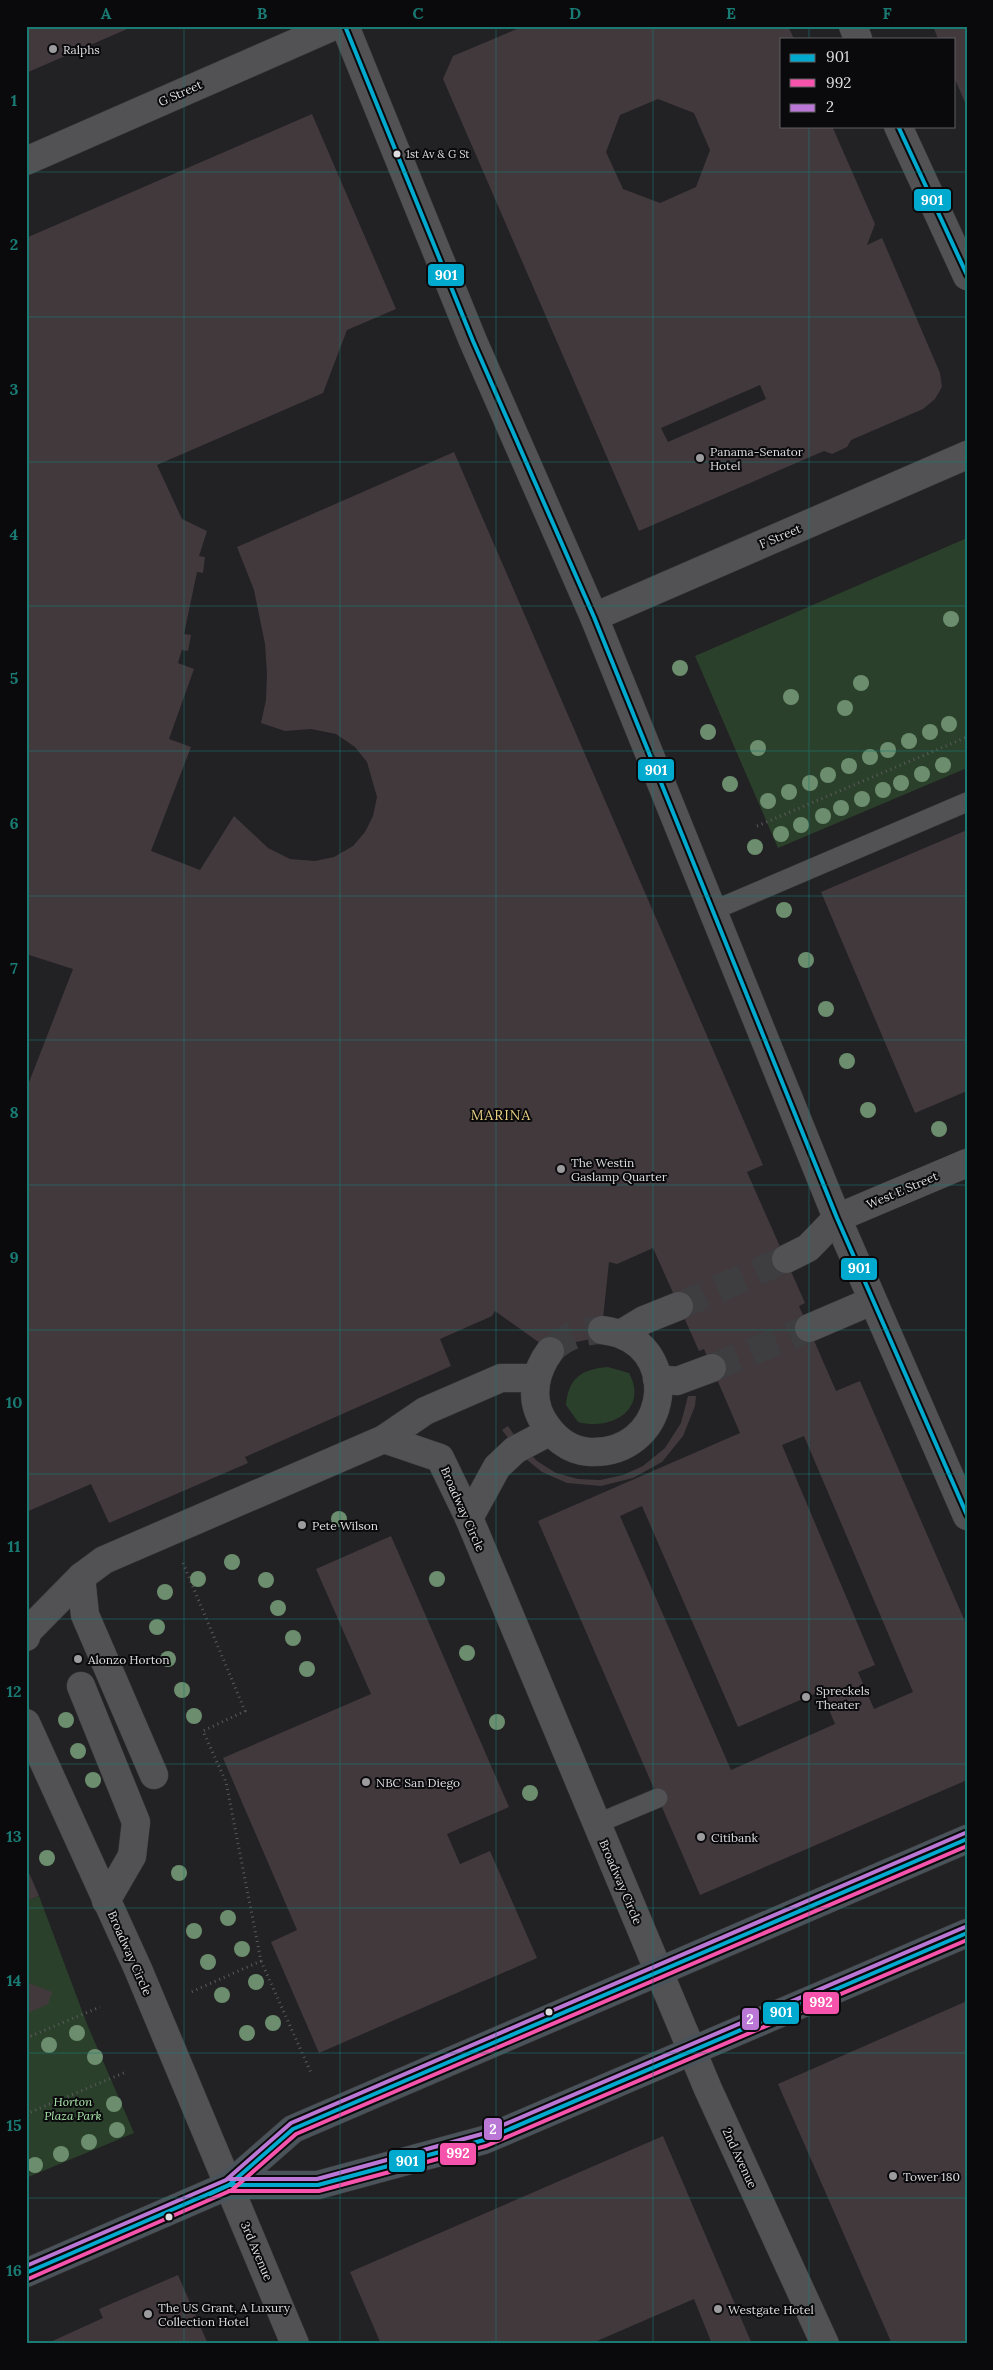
<svg xmlns="http://www.w3.org/2000/svg" width="993" height="2370" font-family="Lora,serif">
<style>
.green{fill:#2b402b}
.building{fill:#42393d;fill-rule:evenodd}
.lines{fill:none;stroke-linecap:round;stroke-linejoin:round}
.minor-tunnel{stroke:#3e3d40;stroke-width:28;stroke-dasharray:28 14;stroke-linecap:butt}
.secondary-tunnel{stroke:#3e3d40;stroke-width:28;stroke-dasharray:28 14;stroke-linecap:butt}
.service-casing{stroke:#3d3d3f;stroke-width:20}
.minor-casing{stroke:#3d3d3f;stroke-width:29}
.tertiary-casing{stroke:#3d3d3f;stroke-width:29}
.secondary-casing{stroke:#3d3d3f;stroke-width:29}
.primary-casing{stroke:#3d3d3f;stroke-width:29}
.path{stroke:#5a5a5c;stroke-width:3;stroke-dasharray:1 4;stroke-linecap:butt}
.service{stroke:#525254;stroke-width:19}
.minor{stroke:#525254;stroke-width:28}
.tertiary{stroke:#525254;stroke-width:28}
.secondary{stroke:#525254;stroke-width:28}
.primary{stroke:#4b535a;stroke-width:28}
.bus-1-casing{stroke:#0a0a0c;stroke-width:8}
.bus-2-casing{stroke:#0a0a0c;stroke-width:8}
.bus-3-casing{stroke:#0a0a0c;stroke-width:8}
.bus-1{stroke:#00a9ce;stroke-width:4}
.bus-2{stroke:#f653ac;stroke-width:4}
.bus-3{stroke:#ba77d6;stroke-width:4}
.tree{fill:#6c8e6e}
.grid{fill:none;stroke:#197b74;stroke-width:1;stroke-opacity:0.55}
.poi-dot{fill:#9c9c9f;stroke:#0a0a0c;stroke-width:2}
.bus-dot{fill:#dedee1;stroke:#0a0a0c;stroke-width:2}
.labels{text-anchor:middle;dominant-baseline:central;stroke-width:4;stroke-linejoin:round;paint-order:stroke}
.bus-label{font-size:11px;fill:#dedee1;stroke:#0a0a0c;text-anchor:start}
.poi-label{font-size:12px;fill:#dedee1;stroke:#0a0a0c;text-anchor:start}
.street-label{font-size:12px;fill:#dedee1;stroke:#0a0a0c}
.park-label{font-size:12px;font-style:italic;fill:#a9e7aa;stroke:#0a0a0c}
.neighbourhood-label{font-size:14px;letter-spacing:1px;fill:#e9d184;stroke:#0a0a0c}
.line-badge{stroke:#0a0a0c;stroke-width:2}
.badge-label{font-size:14px;text-anchor:middle;font-weight:bold;fill:#fff}
.neatline{fill:none;stroke:#197b74;stroke-width:2}
.grid-label{font-size:16px;text-anchor:middle;font-weight:bold;fill:#197b74}
</style>
<rect width="100%" height="100%" fill="#222124"/>
<g class="green">
<path d="M967 538V768L778 848 695 656Z"/>
<path d="M608 1367 629 1373C649 1410 610 1431 578 1422L566 1405C568 1378 582 1369 608 1367Z"/>
<path d="M39 1896 87 2024 134 2133 26 2178V1901Z"/>
</g>
<g class="building">
<path d="M26 26H134L26 73Z"/>
<path d="M524 26H788L794 39H782V126H832L875 224 867 245 882 238 940 373 942 387 935 399 923 409 851 440 847 447 832 454 824 451 639 531 443 79 453 56ZM658 99 694 113 710 150 696 187 660 203 623 189 606 152 620 115ZM760 385 766 399 668 442 661 428Z"/>
<path d="M933 26H967V107L954 77V39H938Z"/>
<path d="M312 114 396 309 347 330 323 393 157 465 182 519 207 531 199 556 205 557 203 573 197 572 184 634 191 635 188 651 182 650 178 663 194 669 169 739 191 747 151 851 200 870 234 816 268 848 290 859 315 861 334 857 353 846 365 832 373 816 377 797 367 762 355 747 336 734 311 729 285 731 261 723 266 700 267 673 265 644 254 590 237 547 454 452 763 1165 747 1172 805 1303 799 1306 836 1391 860 1381 967 1626V1780L700 1895 538 1521 740 1433 704 1349 699 1351 653 1248 617 1264 609 1262 601 1337 576 1342 558 1356 495 1311 492 1316 440 1339 451 1366 245 1457 248 1463 109 1523 91 1484 26 1512V1090L73 969 26 954V238ZM804 1436 913 1692 874 1709 858 1672 875 1665 782 1445ZM642 1506 738 1727 821 1691 835 1724 731 1770 620 1516Z"/>
<path d="M967 830V1091L915 1113 821 892Z"/>
<path d="M688 1396H696L695 1406 683 1436 662 1462 633 1478 601 1486 567 1483 542 1472 521 1455 502 1430 508 1426 521 1445 537 1461 556 1473 578 1479 600 1480 623 1475 643 1466 665 1448 681 1423Z"/>
<path d="M391 1536 509 1807 447 1834 460 1864 490 1851 537 1958 319 2053 271 1942 297 1930 223 1758 371 1694 316 1569Z"/>
<path d="M26 1866 39 1896 26 1901Z"/>
<path d="M26 1982 52 1992 48 2004 26 2014Z"/>
<path d="M967 2001V2344H892L778 2084Z"/>
<path d="M663 2136 752 2344H712L694 2299 590 2344H381L350 2272Z"/>
<path d="M178 2275 208 2344H46L103 2318 99 2309Z"/>
</g>
<g class="lines">
<g class="minor-tunnel">
<path d="M679 1306 786 1259"/>
<path d="M550 1351C564 1336 582 1331 602 1330"/>
</g>
<path class="secondary-tunnel" d="M712 1368 809 1328"/>
<defs>
<g id="service">
<path d="M712 911 967 802"/>
<path d="M596 1824 658 1798"/>
</g>
<g id="minor">
<path d="M621 1334 644 1320 679 1306"/>
<path d="M550 1351C536 1370 529 1396 542 1419 552 1436 568 1451 590 1452 665 1455 683 1357 620 1334 614 1332 608 1331 602 1330"/>
</g>
<g id="tertiary">
<path d="M594 617 967 455"/>
<path d="M837 1218 967 1163"/>
<path d="M384 1439 425 1411 501 1378H536"/>
<path d="M469 1518 497 1467 515 1450 549 1432"/>
<path d="M81 1577 85 1615 154 1775"/>
<path d="M26 1637 27 1632 81 1577 104 1560 384 1439 440 1458 469 1518 708 2089 825 2344"/>
<path d="M81 1686 136 1822 132 1856 106 1901"/>
<path d="M26 1723 138 1969 295 2344"/>
</g>
<g id="secondary">
<path d="M345 26 473 341 594 617 837 1218 967 1516"/>
<path d="M853 26 858 39"/>
<path d="M898 126 967 276"/>
<path d="M26 161 334 26"/>
<path d="M786 1259 808 1248 837 1218"/>
<path d="M809 1328 872 1301"/>
<path d="M657 1379 677 1381 712 1368"/>
</g>
<g id="primary">
<path d="M229 2185H318L484 2140 967 1933"/>
<path d="M26 2273 229 2185 293 2129 967 1839"/>
</g>
</defs>
<use href="#service" class="service-casing"/>
<use href="#minor" class="minor-casing"/>
<use href="#tertiary" class="tertiary-casing"/>
<use href="#secondary" class="secondary-casing"/>
<use href="#primary" class="primary-casing"/>
<g class="path">
<path d="M757 826 967 737"/>
<path d="M183 1563 245 1711 203 1731 226 1782 261 1961 189 1993"/>
<path d="M261 1961 312 2075"/>
<path d="M26 2038 100 2007"/>
<path d="M26 2114 126 2072"/>
</g>
<use href="#service" class="service"/>
<use href="#minor" class="minor"/>
<use href="#tertiary" class="tertiary"/>
<use href="#secondary" class="secondary"/>
<use href="#primary" class="primary"/>
<defs>
<g id="bus-1">
<path d="M345 26 473 341 594 617 837 1218 967 1515"/>
<path d="M898 126 967 275"/>
<path d="M210 2194 229 2185H318L484 2140 967 1933"/>
<path d="M26 2273 229 2185 293 2129 967 1839"/>
</g>
<g id="bus-2">
<path d="M229 2191H319L486 2146 967 1940"/>
<path d="M28 2279 232 2190 296 2134 967 1846"/>
</g>
<g id="bus-3">
<path d="M229 2179H317L482 2134 965 1927"/>
<path d="M26 2266 226 2180 291 2123 965 1833"/>
</g>
</defs>
<use href="#bus-1" class="bus-1-casing"/>
<use href="#bus-2" class="bus-2-casing"/>
<use href="#bus-3" class="bus-3-casing"/>
<use href="#bus-1" class="bus-1"/>
<use href="#bus-2" class="bus-2"/>
<use href="#bus-3" class="bus-3"/>
</g>
<g class="tree">
<circle cx="951" cy="619" r="8"/>
<circle cx="680" cy="668" r="8"/>
<circle cx="861" cy="683" r="8"/>
<circle cx="791" cy="697" r="8"/>
<circle cx="845" cy="708" r="8"/>
<circle cx="949" cy="724" r="8"/>
<circle cx="708" cy="732" r="8"/>
<circle cx="930" cy="732" r="8"/>
<circle cx="909" cy="741" r="8"/>
<circle cx="758" cy="748" r="8"/>
<circle cx="888" cy="750" r="8"/>
<circle cx="870" cy="757" r="8"/>
<circle cx="943" cy="765" r="8"/>
<circle cx="849" cy="766" r="8"/>
<circle cx="922" cy="774" r="8"/>
<circle cx="828" cy="775" r="8"/>
<circle cx="810" cy="783" r="8"/>
<circle cx="901" cy="783" r="8"/>
<circle cx="730" cy="784" r="8"/>
<circle cx="883" cy="790" r="8"/>
<circle cx="789" cy="792" r="8"/>
<circle cx="862" cy="799" r="8"/>
<circle cx="768" cy="801" r="8"/>
<circle cx="841" cy="808" r="8"/>
<circle cx="823" cy="816" r="8"/>
<circle cx="801" cy="825" r="8"/>
<circle cx="781" cy="834" r="8"/>
<circle cx="755" cy="847" r="8"/>
<circle cx="784" cy="910" r="8"/>
<circle cx="806" cy="960" r="8"/>
<circle cx="826" cy="1009" r="8"/>
<circle cx="847" cy="1061" r="8"/>
<circle cx="868" cy="1110" r="8"/>
<circle cx="939" cy="1129" r="8"/>
<circle cx="339" cy="1519" r="8"/>
<circle cx="232" cy="1562" r="8"/>
<circle cx="198" cy="1579" r="8"/>
<circle cx="437" cy="1579" r="8"/>
<circle cx="266" cy="1580" r="8"/>
<circle cx="165" cy="1592" r="8"/>
<circle cx="278" cy="1608" r="8"/>
<circle cx="157" cy="1627" r="8"/>
<circle cx="293" cy="1638" r="8"/>
<circle cx="467" cy="1653" r="8"/>
<circle cx="168" cy="1659" r="8"/>
<circle cx="307" cy="1669" r="8"/>
<circle cx="182" cy="1690" r="8"/>
<circle cx="194" cy="1716" r="8"/>
<circle cx="66" cy="1720" r="8"/>
<circle cx="497" cy="1722" r="8"/>
<circle cx="78" cy="1751" r="8"/>
<circle cx="93" cy="1780" r="8"/>
<circle cx="530" cy="1793" r="8"/>
<circle cx="47" cy="1858" r="8"/>
<circle cx="179" cy="1873" r="8"/>
<circle cx="228" cy="1918" r="8"/>
<circle cx="194" cy="1931" r="8"/>
<circle cx="242" cy="1949" r="8"/>
<circle cx="208" cy="1962" r="8"/>
<circle cx="256" cy="1982" r="8"/>
<circle cx="222" cy="1995" r="8"/>
<circle cx="273" cy="2023" r="8"/>
<circle cx="77" cy="2033" r="8"/>
<circle cx="247" cy="2033" r="8"/>
<circle cx="49" cy="2045" r="8"/>
<circle cx="95" cy="2057" r="8"/>
<circle cx="114" cy="2104" r="8"/>
<circle cx="117" cy="2130" r="8"/>
<circle cx="89" cy="2142" r="8"/>
<circle cx="61" cy="2154" r="8"/>
<circle cx="35" cy="2165" r="8"/>
</g>
<path class="grid" d="M184 26V2344M340 26V2344M496 26V2344M653 26V2344M809 26V39M809 126V2344M26 172H967M26 317H967M26 462H967M26 606H967M26 751H967M26 896H967M26 1040H967M26 1185H967M26 1330H967M26 1474H967M26 1619H967M26 1764H967M26 1908H967M26 2053H967M26 2198H967"/>
<g class="poi-dot">
<circle cx="53" cy="49" r="5"/>
<circle cx="700" cy="458" r="5"/>
<circle cx="561" cy="1169" r="5"/>
<circle cx="302" cy="1525" r="5"/>
<circle cx="78" cy="1659" r="5"/>
<circle cx="806" cy="1697" r="5"/>
<circle cx="366" cy="1782" r="5"/>
<circle cx="701" cy="1837" r="5"/>
<circle cx="893" cy="2176" r="5"/>
<circle cx="718" cy="2309" r="5"/>
<circle cx="148" cy="2314" r="5"/>
</g>
<g class="bus-dot">
<circle cx="397" cy="154" r="4.5"/>
<circle cx="549" cy="2012" r="4.5"/>
<circle cx="169" cy="2217" r="4.5"/>
</g>
<g class="labels">
<g class="bus-label">
<text x="406" y="154">1st Av &amp; G St</text>
</g>
<g class="poi-label">
<text x="63" y="49">Ralphs</text>
<text x="710" y="451">Panama-Senator<tspan x="710" dy="14">Hotel</tspan></text>
<text x="571" y="1162">The Westin<tspan x="571" dy="14">Gaslamp Quarter</tspan></text>
<text x="312" y="1525">Pete Wilson</text>
<text x="88" y="1659">Alonzo Horton</text>
<text x="816" y="1690">Spreckels<tspan x="816" dy="14">Theater</tspan></text>
<text x="376" y="1782">NBC San Diego</text>
<text x="711" y="1837">Citibank</text>
<text x="903" y="2176">Tower 180</text>
<text x="158" y="2307">The US Grant, A Luxury<tspan x="158" dy="14">Collection Hotel</tspan></text>
<text x="728" y="2309">Westgate Hotel</text>
</g>
<g class="street-label">
<text transform="translate(180 93) rotate(-24)">G Street</text>
<text transform="translate(780 536) rotate(-23)">F Street</text>
<text transform="translate(902 1190) rotate(-23)">West E Street</text>
<text transform="translate(463 1509) rotate(66)">Broadway Circle</text>
<text transform="translate(621 1882) rotate(67)">Broadway Circle</text>
<text transform="translate(130 1953) rotate(66)">Broadway Circle</text>
<text transform="translate(740 2158) rotate(65)">2nd Avenue</text>
<text transform="translate(257 2251) rotate(67)">3rd Avenue</text>
</g>
<g class="park-label">
<text x="73" y="2101">Horton<tspan x="73" dy="14">Plaza Park</tspan></text>
</g>
<g class="neighbourhood-label">
<text x="501" y="1115">MARINA</text>
</g>
</g>
<g class="line-badge">
<rect x="913" y="188" width="39" height="24" rx="5" fill="#00a9ce"/>
<rect x="427" y="263" width="38" height="24" rx="5" fill="#00a9ce"/>
<rect x="637" y="758" width="38" height="24" rx="5" fill="#00a9ce"/>
<rect x="840" y="1257" width="38" height="24" rx="5" fill="#00a9ce"/>
<rect x="802" y="1991" width="38" height="24" rx="5" fill="#f653ac"/>
<rect x="762" y="2001" width="38" height="24" rx="5" fill="#00a9ce"/>
<rect x="741" y="2007" width="19" height="24" rx="5" fill="#ba77d6"/>
<rect x="483" y="2117" width="20" height="24" rx="5" fill="#ba77d6"/>
<rect x="439" y="2142" width="38" height="24" rx="5" fill="#f653ac"/>
<rect x="388" y="2149" width="38" height="24" rx="5" fill="#00a9ce"/>
</g>
<g class="badge-label">
<text x="932" y="205">901</text>
<text x="446" y="280">901</text>
<text x="656" y="775">901</text>
<text x="859" y="1273">901</text>
<text x="821" y="2007">992</text>
<text x="781" y="2017">901</text>
<text x="750" y="2024">2</text>
<text x="493" y="2134">2</text>
<text x="458" y="2158">992</text>
<text x="407" y="2166">901</text>
</g>
<rect width="993" height="2370" fill="none" stroke="#0a0a0c" stroke-width="55"/>
<rect x="780" y="38" width="175" height="90" fill="#0a0a0c" stroke="#5f5f61"/>
<rect x="790" y="54" width="25" height="8" fill="#00a9ce" stroke="#5f5f61"/>
<text x="826" y="62" font-size="15" fill="#dedee1">901</text>
<rect x="790" y="79" width="25" height="8" fill="#f653ac" stroke="#5f5f61"/>
<text x="826" y="88" font-size="15" fill="#dedee1">992</text>
<rect x="790" y="104" width="25" height="8" fill="#ba77d6" stroke="#5f5f61"/>
<text x="826" y="112" font-size="15" fill="#dedee1">2</text>
<rect x="28" y="28" width="938" height="2314" class="neatline"/>
<g class="grid-label">
<text x="106" y="19">A</text>
<text x="262" y="19">B</text>
<text x="418" y="19">C</text>
<text x="575" y="19">D</text>
<text x="731" y="19">E</text>
<text x="887" y="19">F</text>
<text x="14" y="106">1</text>
<text x="14" y="250">2</text>
<text x="14" y="395">3</text>
<text x="14" y="540">4</text>
<text x="14" y="684">5</text>
<text x="14" y="829">6</text>
<text x="14" y="974">7</text>
<text x="14" y="1118">8</text>
<text x="14" y="1263">9</text>
<text x="14" y="1408">10</text>
<text x="14" y="1552">11</text>
<text x="14" y="1697">12</text>
<text x="14" y="1842">13</text>
<text x="14" y="1986">14</text>
<text x="14" y="2131">15</text>
<text x="14" y="2276">16</text>
</g>
</svg>
